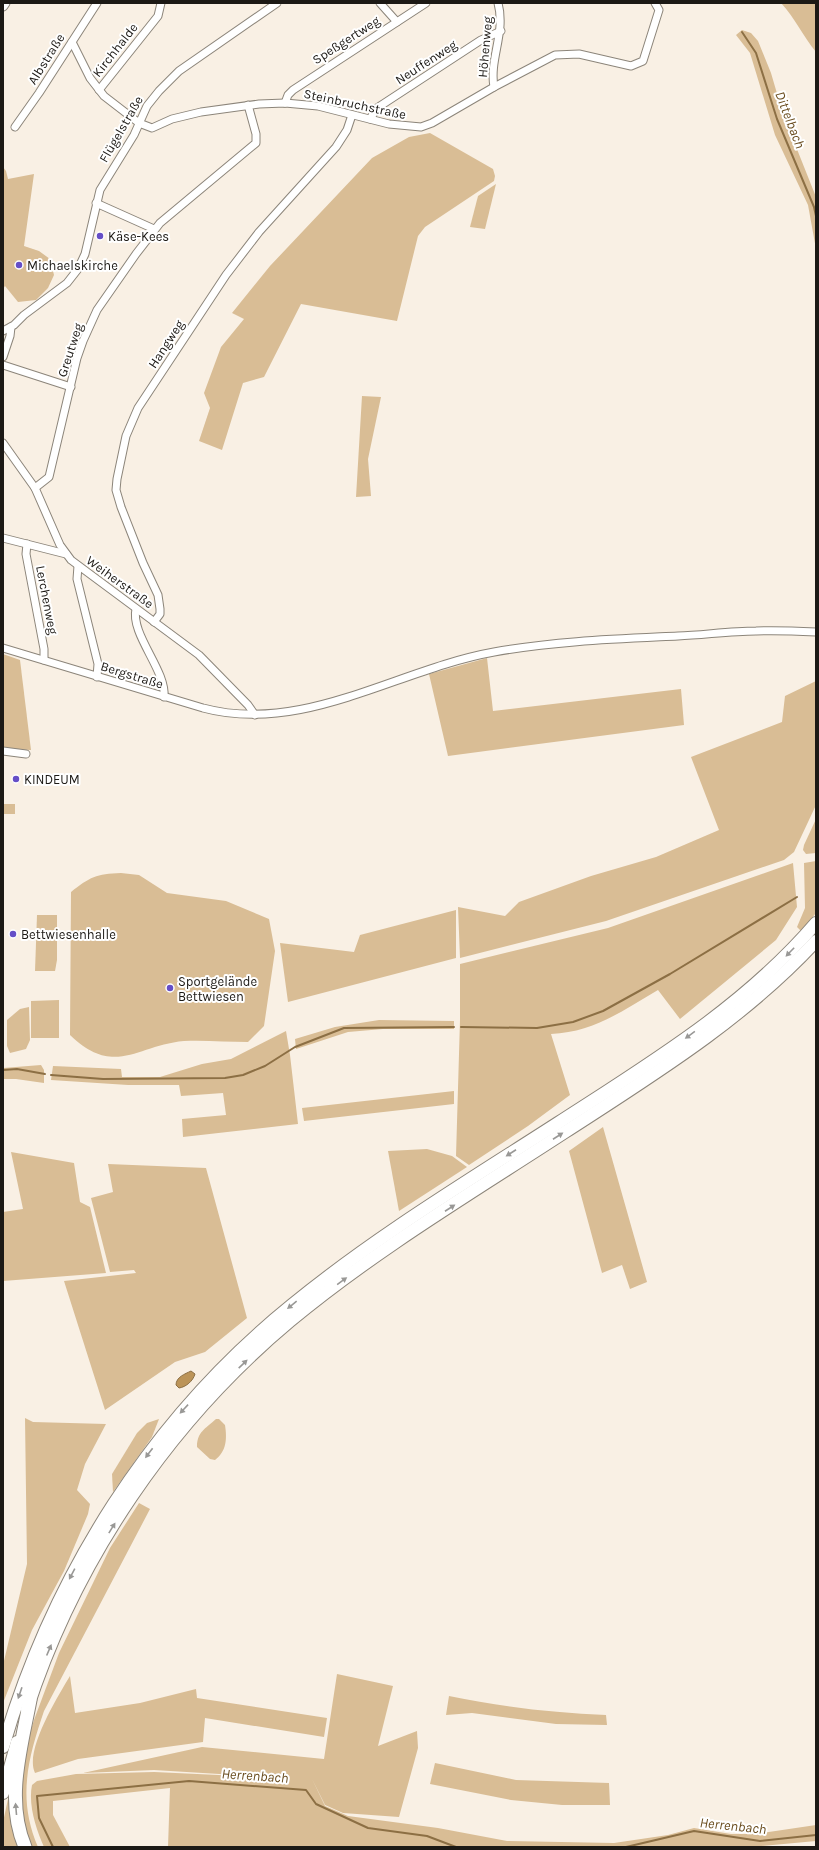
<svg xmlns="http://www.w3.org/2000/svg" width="819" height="1850" font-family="Karla,sans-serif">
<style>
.green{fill:#d9bd95}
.water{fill:#bc9458;stroke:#8c6f44}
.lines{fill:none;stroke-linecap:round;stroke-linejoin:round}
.stream{stroke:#8c6f44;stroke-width:2}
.minor-casing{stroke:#8c857a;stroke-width:9}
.tertiary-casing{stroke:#8c857a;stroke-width:11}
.trunk-casing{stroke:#8c857a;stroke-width:14}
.motorway-casing{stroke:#8c857a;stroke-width:15}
.minor{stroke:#fff;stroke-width:7}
.tertiary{stroke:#fff;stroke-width:9}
.trunk{stroke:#fff;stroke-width:12}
.motorway{stroke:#fff;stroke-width:13}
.oneway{fill:#999896}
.poi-dot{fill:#654ec7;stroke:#fff;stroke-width:1.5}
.labels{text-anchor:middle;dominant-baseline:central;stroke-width:4;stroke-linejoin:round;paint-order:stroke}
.street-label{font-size:13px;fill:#1c1915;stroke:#fff}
.poi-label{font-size:13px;fill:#1c1915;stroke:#fff;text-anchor:start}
.water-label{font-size:14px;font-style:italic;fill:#6a4d1f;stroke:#fff}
</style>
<rect width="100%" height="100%" fill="#f9f0e4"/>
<g class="green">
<path d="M781 3H816V52C803 36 795 18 781 3Z"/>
<path d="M742 30 751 33 758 41 771 73 783 114 816 197V249L808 205 775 135 750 53 736 35Z"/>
<path d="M430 133 493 169 495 176 494 181 425 227 418 236 397 321 301 304 264 377 243 383 222 450 199 441 210 408 204 393 221 347 244 319 232 313 270 266 372 158 409 137Z"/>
<path d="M3 167 6 171 8 179 34 174 24 246 39 251 50 259 54 275 48 288 36 300 18 302 5 286 3 289Z"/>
<path d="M496 184 485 229 470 227 478 196Z"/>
<path d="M362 396 381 397 368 459 371 496 356 497Z"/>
<path d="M3 654 20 660 31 750 3 749Z"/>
<path d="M487 658 493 711 681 689 684 725 448 756 429 674Z"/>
<path d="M816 681V805L794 852 784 860 606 921 460 958 458 907 505 916 519 902 591 876 656 857 719 830 691 757 782 722 785 696Z"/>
<rect x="4" y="804" width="11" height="10"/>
<path d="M816 819V853L806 854 803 850 804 845Z"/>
<path d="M816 861V913L801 931 797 927 805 908 804 863Z"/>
<path d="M793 863 797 907 776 940 680 1019 658 990C622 1011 594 1032 551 1034L570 1095 528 1126 469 1165 456 1156 460 1020V964L608 928Z"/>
<path d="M121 873 139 875 167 893 226 901 269 919 275 951 264 1026 248 1042C227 1042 205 1040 184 1041 137 1045 115 1078 70 1035L71 892C90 877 96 874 121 873Z"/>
<path d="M456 910V958L288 1002 280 943 354 952 360 935Z"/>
<path d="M37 915H57V960L55 971H35Z"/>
<path d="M59 1000V1038H31V1001Z"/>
<path d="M29 1007 30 1040 26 1049 10 1053 7 1046V1020L20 1009Z"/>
<path d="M379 1020 454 1021V1029H383L348 1032 296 1049 295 1039 335 1027Z"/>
<path d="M286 1031 290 1055 298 1124 183 1137 182 1119 226 1115 223 1093 181 1096 179 1085H128L51 1080 53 1066 121 1069 122 1077H160L202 1064 231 1059Z"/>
<path d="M41 1065 44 1070V1083L16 1079H3V1068Z"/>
<path d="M454 1091V1104L304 1121 302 1108Z"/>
<path d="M603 1127 647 1282 630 1289 622 1265 602 1273 569 1151Z"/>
<path d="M427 1149 452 1156 467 1167 399 1211 388 1151Z"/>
<path d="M11 1152 74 1163 80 1202 90 1207 106 1273 3 1281V1212L23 1209Z"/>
<path d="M108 1164 206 1168 247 1318 205 1352 175 1362 105 1410 64 1281 136 1273 134 1270 110 1272 91 1198 113 1192Z"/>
<path d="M25 1418 33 1422 106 1424 85 1464 77 1490 90 1504 88 1514 64 1571 32 1630 3 1703V1665L27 1564Z"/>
<path d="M159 1419 152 1437 113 1492 112 1474 137 1433 147 1423Z"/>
<path d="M216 1419H219L225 1425C227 1438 227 1451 215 1460L210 1459 197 1447C197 1432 205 1429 216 1419Z"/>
<path d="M139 1503 150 1509 44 1711C28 1758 17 1799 38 1847H29L19 1804 26 1746 34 1720 59 1653 110 1548Z"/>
<path d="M337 1674 393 1686 378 1746 417 1731 418 1748 399 1817 343 1813 325 1805 312 1779 325 1806 348 1816 438 1828 507 1841 614 1843 668 1835 694 1828 731 1834H755L816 1825V1841L751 1847H168L170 1788 53 1801V1815L70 1847H44C36 1829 28 1805 32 1785L37 1781 76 1774 154 1772 285 1778 154 1770 83 1773 202 1747 324 1759Z"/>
<path d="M70 1676 75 1713 140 1703 196 1689 197 1698 327 1718 324 1737 205 1718 203 1742 78 1759 35 1773C24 1751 58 1696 70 1676Z"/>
<path d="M449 1696C502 1707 553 1713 606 1715L607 1725 556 1724 472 1713 446 1715Z"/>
<path d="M435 1763 516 1780 609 1783 610 1805H562L511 1800 430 1784Z"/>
<path d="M11 1785 19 1847H3V1822Z"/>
</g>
<path class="water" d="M191 1371 195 1374C193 1381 186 1387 179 1388L176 1385C176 1377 185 1374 191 1371Z"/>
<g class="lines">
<g class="stream">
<path d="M742 32 756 53 777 119 814 207 816 216"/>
<path d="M461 1027 537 1028 573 1022 603 1011 670 974 797 897"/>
<path d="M3 1070 17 1069 45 1074"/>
<path d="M51 1075 103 1079 225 1078 243 1075 265 1066 295 1047 344 1028 454 1027"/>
<path d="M53 1847 39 1818 37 1796 189 1781 306 1790 316 1804 368 1828 427 1836 456 1847"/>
<path d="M626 1847 694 1831 760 1841 816 1835"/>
</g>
<defs>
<g id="minor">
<path d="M380 3 397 22"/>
<path d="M72 42 90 78 104 96 139 123 152 128 172 119 201 112 259 104 285 103 318 106 389 124 421 127 432 123 494 87 555 55 579 54 631 66 643 61 659 10 655 3"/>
<path d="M494 87C489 59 506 33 498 3"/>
<path d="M99 90 158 16 161 3"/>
<path d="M285 103 288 95 293 90 426 3"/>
<path d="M370 119 377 108 481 40 501 31"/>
<path d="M15 127 39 93 97 3"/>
<path d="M96 203 154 229"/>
<path d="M3 331 14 325 24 315 67 283 78 269 85 254 100 190 134 135 147 106 159 91 179 71 277 3"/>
<path d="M3 357 10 336 11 327"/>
<path d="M3 365 71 387"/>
<path d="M3 443 35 488 60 545 71 560 199 655 248 705 255 715"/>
<path d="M35 488 49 477 77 358 83 341 97 310 136 254 160 223 256 143V134L248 105"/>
<path d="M3 538 66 554"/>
<path d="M27 544 26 554 44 649V660"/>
<path d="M78 566 77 579 98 664 97 677"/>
<path d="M136 609C130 634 167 671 164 697"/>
<path d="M154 622 160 614V609L158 595 143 563 121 507 116 490 117 479 126 436 138 408 226 275 259 232 336 147 347 130 352 115"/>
<path d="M3 648 203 708C303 735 398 669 494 652 555 641 616 639 678 636 704 635 730 631 756 631 776 630 796 631 816 632"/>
<path d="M3 751 26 754"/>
</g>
<path id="tertiary" d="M3 6 5 3"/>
<g id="trunk">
<path d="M27 1709C76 1559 169 1422 290 1321 374 1251 473 1192 565 1132 653 1075 744 1019 816 941"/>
<path d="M3 1747C53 1575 152 1418 292 1305 375 1237 468 1181 558 1123 649 1064 744 1007 816 923"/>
<path d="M3 1793 17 1742"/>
</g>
<path id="motorway" d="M25 1847C5 1800 21 1748 30 1700"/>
</defs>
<use href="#minor" class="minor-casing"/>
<use href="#tertiary" class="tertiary-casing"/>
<use href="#trunk" class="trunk-casing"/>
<use href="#motorway" class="motorway-casing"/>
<use href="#minor" class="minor"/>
<use href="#tertiary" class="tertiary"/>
<use href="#trunk" class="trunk"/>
<use href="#motorway" class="motorway"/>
</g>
<defs><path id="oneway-solid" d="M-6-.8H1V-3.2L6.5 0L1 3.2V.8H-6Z"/></defs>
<g class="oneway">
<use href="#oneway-solid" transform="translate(790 952) rotate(134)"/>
<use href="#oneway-solid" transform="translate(690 1035) rotate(144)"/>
<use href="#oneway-solid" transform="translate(558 1136) rotate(-33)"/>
<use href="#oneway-solid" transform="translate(511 1153) rotate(147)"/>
<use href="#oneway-solid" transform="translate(450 1208) rotate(-33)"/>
<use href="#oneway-solid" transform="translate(342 1281) rotate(-36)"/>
<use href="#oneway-solid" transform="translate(292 1305) rotate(141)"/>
<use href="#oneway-solid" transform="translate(243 1364) rotate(-44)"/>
<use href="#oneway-solid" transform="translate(184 1409) rotate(133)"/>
<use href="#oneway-solid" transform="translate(149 1453) rotate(127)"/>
<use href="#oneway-solid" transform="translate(112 1528) rotate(-58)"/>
<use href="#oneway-solid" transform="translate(72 1574) rotate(118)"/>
<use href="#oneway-solid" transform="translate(49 1650) rotate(-67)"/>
<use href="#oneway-solid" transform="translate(20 1693) rotate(109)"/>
<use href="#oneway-solid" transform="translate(16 1809) rotate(-95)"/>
</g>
<g class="poi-dot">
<circle cx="100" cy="236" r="4"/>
<circle cx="19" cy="265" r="4"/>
<circle cx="16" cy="779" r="4"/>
<circle cx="13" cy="934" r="4"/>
<circle cx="170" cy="988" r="4"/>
</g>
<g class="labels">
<g class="street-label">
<text transform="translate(346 40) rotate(-33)">Speßgertweg</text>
<text transform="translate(485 47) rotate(-85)">Höhenweg</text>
<text transform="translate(115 50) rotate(-52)">Kirchhalde</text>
<text transform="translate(46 59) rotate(-58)">Albstraße</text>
<text transform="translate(426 62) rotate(-33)">Neuffenweg</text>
<text transform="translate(355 104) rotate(12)">Steinbruchstraße</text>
<text transform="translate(121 129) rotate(-60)">Flügelstraße</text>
<text transform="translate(166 344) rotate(-57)">Hangweg</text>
<text transform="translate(70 350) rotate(-72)">Greutweg</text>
<text transform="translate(120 582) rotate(36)">Weiherstraße</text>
<text transform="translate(47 600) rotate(79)">Lerchenweg</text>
<text transform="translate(132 675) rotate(17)">Bergstraße</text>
</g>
<g class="poi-label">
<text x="108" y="236">Käse-Kees</text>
<text x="27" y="265">Michaelskirche</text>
<text x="24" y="779">KINDEUM</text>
<text x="21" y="934">Bettwiesenhalle</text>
<text x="178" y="981">Sportgelände<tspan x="178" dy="15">Bettwiesen</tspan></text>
</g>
<g class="water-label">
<text transform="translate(790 120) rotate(69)">Dittelbach</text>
<text transform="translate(255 1776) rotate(4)">Herrenbach</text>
<text transform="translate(733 1826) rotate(6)">Herrenbach</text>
</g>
</g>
<rect width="819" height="1850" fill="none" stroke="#1c1915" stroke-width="8"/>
</svg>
